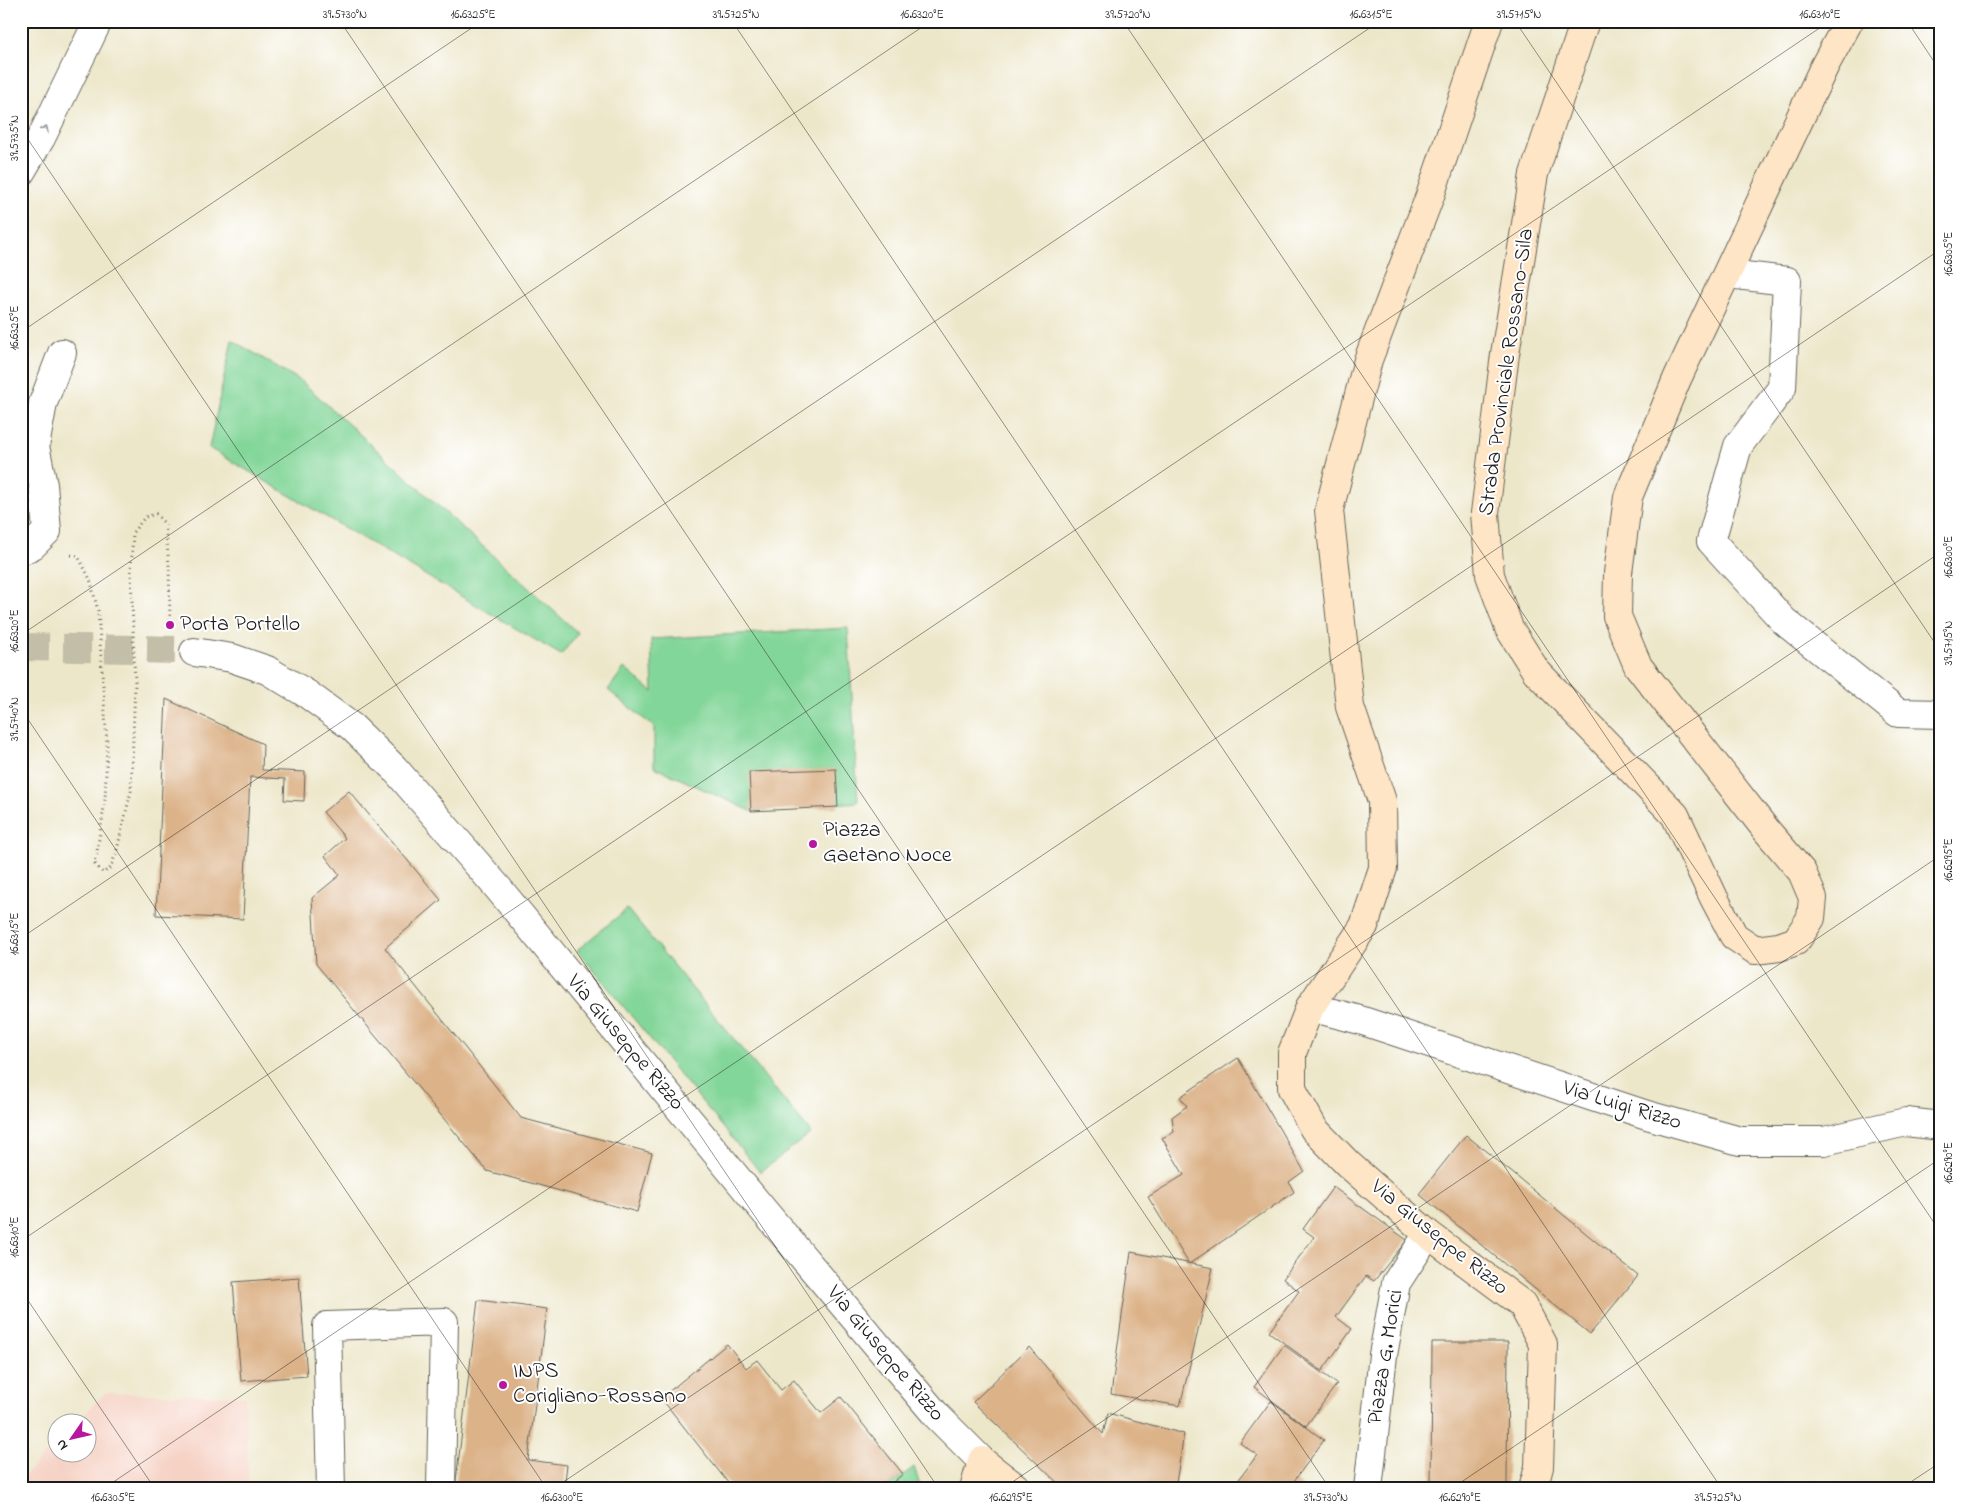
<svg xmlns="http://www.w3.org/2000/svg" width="1962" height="1510" font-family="'Indie Flower',sans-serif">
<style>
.built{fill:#f6d2c5}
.green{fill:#83d699;stroke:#50795a}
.building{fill:#dcb288}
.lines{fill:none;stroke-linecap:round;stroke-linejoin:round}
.street-tunnel{stroke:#c3bea7;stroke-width:28;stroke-dasharray:28 14;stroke-linecap:butt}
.street-casing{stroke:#656359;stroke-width:30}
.secondary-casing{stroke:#656359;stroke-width:30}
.path{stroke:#656359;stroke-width:3;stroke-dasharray:1 4;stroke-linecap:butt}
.street{stroke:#fff;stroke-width:28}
.secondary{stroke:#fde5c5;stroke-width:28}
.oneway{stroke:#999}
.ticks{fill:none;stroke:#1c1c1c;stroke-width:1;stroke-opacity:0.45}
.poi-dot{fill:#b5179e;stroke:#fff;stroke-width:2}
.labels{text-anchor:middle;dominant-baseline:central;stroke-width:4;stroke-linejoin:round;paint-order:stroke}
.street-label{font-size:22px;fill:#1c1c1c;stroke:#fff}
.poi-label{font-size:22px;fill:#1c1c1c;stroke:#fff;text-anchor:start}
.neatline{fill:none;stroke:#1c1c1c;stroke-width:2}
.ticks-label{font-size:12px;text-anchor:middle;fill:#1c1c1c}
</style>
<rect width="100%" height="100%" fill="#fff"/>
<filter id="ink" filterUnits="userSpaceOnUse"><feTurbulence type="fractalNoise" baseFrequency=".02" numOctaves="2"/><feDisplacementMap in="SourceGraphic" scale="10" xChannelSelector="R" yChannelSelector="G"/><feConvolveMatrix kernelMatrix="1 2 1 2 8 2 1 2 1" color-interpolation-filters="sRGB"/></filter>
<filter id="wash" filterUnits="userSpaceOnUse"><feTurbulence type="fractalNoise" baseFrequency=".0096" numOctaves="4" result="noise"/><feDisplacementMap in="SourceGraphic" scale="20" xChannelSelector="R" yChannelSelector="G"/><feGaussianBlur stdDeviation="1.12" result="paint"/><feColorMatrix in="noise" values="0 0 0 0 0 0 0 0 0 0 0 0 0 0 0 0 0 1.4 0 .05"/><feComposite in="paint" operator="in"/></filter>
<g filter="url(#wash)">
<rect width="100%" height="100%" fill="#ede7ca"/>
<path class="built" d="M105 1393 245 1396 249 1489H21V1479L57 1442 58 1452H88V1422H77Z"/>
<g class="green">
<path d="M232 340 301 381 578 633 561 655 209 448Z"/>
<path d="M848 628 858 802 751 811 654 767V727L608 690 624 668 653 692 651 639Z"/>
<path d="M627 909 811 1133 760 1172 577 950Z"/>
<path d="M914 1467 921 1489H885Z"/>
</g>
<g id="blocks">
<g class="building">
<path d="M166 699 263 744 262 770 305 772 304 801 284 800 285 779 250 777 243 919 156 915Z"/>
<path d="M836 769 838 807 751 811 749 772Z"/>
<path d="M349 791 441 900 385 948 521 1118 652 1153 637 1212 487 1171 316 964 312 898 340 875 325 856 345 838 323 812Z"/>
<path d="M1238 1058 1304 1171 1289 1182 1294 1192 1189 1264 1148 1197 1184 1175 1162 1138 1174 1132 1172 1117 1187 1106 1180 1097Z"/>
<path d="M1466 1135 1638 1276 1590 1334 1419 1194Z"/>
<path d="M1333 1187 1407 1240 1374 1281 1366 1276 1336 1317 1352 1329 1322 1371 1269 1332 1299 1291 1283 1279 1314 1237 1303 1229Z"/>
<path d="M1131 1252 1213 1268 1180 1406 1111 1394Z"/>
<path d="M299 1277 307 1376 241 1381 233 1282Z"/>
<path d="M478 1300 547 1309 528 1460 567 1465 564 1489H455Z"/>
<path d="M1432 1342H1508L1507 1488 1431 1487Z"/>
<path d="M727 1344 746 1368 757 1360 781 1390 794 1380 821 1413 841 1397 903 1474 885 1489H733L661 1398Z"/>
<path d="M1284 1345 1337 1384 1306 1426 1254 1387Z"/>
<path d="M1029 1347 1103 1434 1108 1413 1184 1434 1175 1489H1064L973 1402Z"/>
<path d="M1271 1401 1324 1440 1294 1481 1305 1489H1232L1257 1455 1240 1443Z"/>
</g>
</g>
</g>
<g filter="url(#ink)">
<use href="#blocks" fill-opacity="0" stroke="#656359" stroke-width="1"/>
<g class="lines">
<path class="street-tunnel" d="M21 647 181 650 194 652"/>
<defs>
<g id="street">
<path d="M21 172 41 138 98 21"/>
<path d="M1728 274 1787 281 1782 388 1738 446 1711 541 1784 621 1898 713 1941 714"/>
<path d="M21 551 33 545 47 531 43 485 35 446 43 403 62 353"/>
<path d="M194 652 232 658 267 670 307 694 352 727 394 768 498 888 764 1211 937 1416 982 1461"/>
<path d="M1310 1007 1360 1020 1647 1115 1740 1141H1824L1906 1122 1941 1126"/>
<path d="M331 1489 327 1326 444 1322 441 1489"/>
<path d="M1368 1489 1383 1355 1396 1283 1428 1234"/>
</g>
<g id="secondary">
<path d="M1489 21 1431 193 1368 360 1329 510 1350 707 1382 801 1383 868 1364 926 1310 1007 1292 1053V1089L1314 1129 1348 1164 1428 1234 1522 1304 1543 1344 1539 1467 1533 1489"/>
<path d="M1585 21 1534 174 1505 354 1485 513 1490 575 1509 628 1536 671 1675 815 1714 898 1734 936 1755 950 1779 947 1796 941 1811 918 1813 898 1802 872 1767 831 1638 666 1617 616 1618 573 1628 497 1677 379 1825 65 1849 21"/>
<path d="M974 1489 982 1461 1018 1489"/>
</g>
</defs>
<use href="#street" class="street-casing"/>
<use href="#secondary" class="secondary-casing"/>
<path class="path" d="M71 555 78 556 90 579 98 611 107 744 105 801 95 864 103 873 110 868 116 854 131 791 135 684 131 572 133 532 145 517 156 514 165 524 169 564 170 625"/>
<use href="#street" class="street"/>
<use href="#secondary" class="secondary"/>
</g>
<defs><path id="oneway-chevron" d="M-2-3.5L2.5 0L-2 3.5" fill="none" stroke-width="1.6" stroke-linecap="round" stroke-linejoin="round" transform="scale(1.25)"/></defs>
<use class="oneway" href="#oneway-chevron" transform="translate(45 129) rotate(-64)"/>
</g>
<path class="ticks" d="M340 21 1330 1489M732 21 1722 1489M1123 21 1941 1233M1515 21 1941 652M1907 21 1941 72M21 29 32 21M21 129 939 1489M21 332 482 21M21 635 931 21M21 709 547 1489M21 938 1380 21M21 1241 1830 21M21 1290 155 1489M103 1489 1941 249M553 1489 1941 552M1002 1489 1941 855M1451 1489 1941 1158M1900 1489 1941 1462"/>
<g class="poi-dot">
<circle cx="170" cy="625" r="5"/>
<circle cx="813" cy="844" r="5"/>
<circle cx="503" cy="1385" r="5"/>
</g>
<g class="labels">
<g class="street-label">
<text transform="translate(1507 372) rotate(-82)">Strada Provinciale Rossano-Sila</text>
<text transform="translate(625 1043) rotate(50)">Via Giuseppe Rizzo</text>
<text transform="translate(1622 1106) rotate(17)">Via Luigi Rizzo</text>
<text transform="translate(1439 1238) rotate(39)">Via Giuseppe Rizzo</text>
<text transform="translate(885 1354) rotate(50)">Via Giuseppe Rizzo</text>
<text transform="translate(1386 1357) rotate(-81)">Piazza G. Morici</text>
</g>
<g class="poi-label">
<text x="180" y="625">Porta Portello</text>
<text x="823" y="831">Piazza<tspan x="823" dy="25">Gaetano Noce</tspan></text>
<text x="513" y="1372">INPS<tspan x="513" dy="25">Corigliano-Rossano</tspan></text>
</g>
</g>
<rect width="1962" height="1510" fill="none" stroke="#fff" stroke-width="55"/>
<g transform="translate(72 1438) rotate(236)"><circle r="24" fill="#ffffff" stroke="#a4a4a4"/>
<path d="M0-4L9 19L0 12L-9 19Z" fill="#b5179e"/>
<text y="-8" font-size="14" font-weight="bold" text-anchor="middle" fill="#1c1c1c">N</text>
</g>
<rect x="28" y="28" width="1906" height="1454" class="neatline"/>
<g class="ticks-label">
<text x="345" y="18">39.5730°N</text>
<text x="473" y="18">16.6325°E</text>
<text x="736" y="18">39.5725°N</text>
<text x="922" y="18">16.6320°E</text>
<text x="1128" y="18">39.5720°N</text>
<text x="1371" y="18">16.6315°E</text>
<text x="1519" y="18">39.5715°N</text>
<text x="1820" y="18">16.6310°E</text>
<text transform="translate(14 138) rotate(-90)" y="4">39.5735°N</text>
<text transform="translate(1948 254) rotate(-90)" y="4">16.6305°E</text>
<text transform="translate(14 328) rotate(-90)" y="4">16.6325°E</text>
<text transform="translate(1948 557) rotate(-90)" y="4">16.6300°E</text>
<text transform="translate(14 631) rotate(-90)" y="4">16.6320°E</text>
<text transform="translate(1948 643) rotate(-90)" y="4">39.5715°N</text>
<text transform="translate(14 719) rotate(-90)" y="4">39.5740°N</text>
<text transform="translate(1948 860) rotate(-90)" y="4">16.6295°E</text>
<text transform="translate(14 934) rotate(-90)" y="4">16.6315°E</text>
<text transform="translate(1948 1163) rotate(-90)" y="4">16.6290°E</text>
<text transform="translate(14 1237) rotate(-90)" y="4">16.6310°E</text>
<text x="113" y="1501">16.6305°E</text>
<text x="562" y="1501">16.6300°E</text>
<text x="1011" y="1501">16.6295°E</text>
<text x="1326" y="1501">39.5730°N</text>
<text x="1460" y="1501">16.6290°E</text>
<text x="1718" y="1501">39.5725°N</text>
</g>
</svg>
